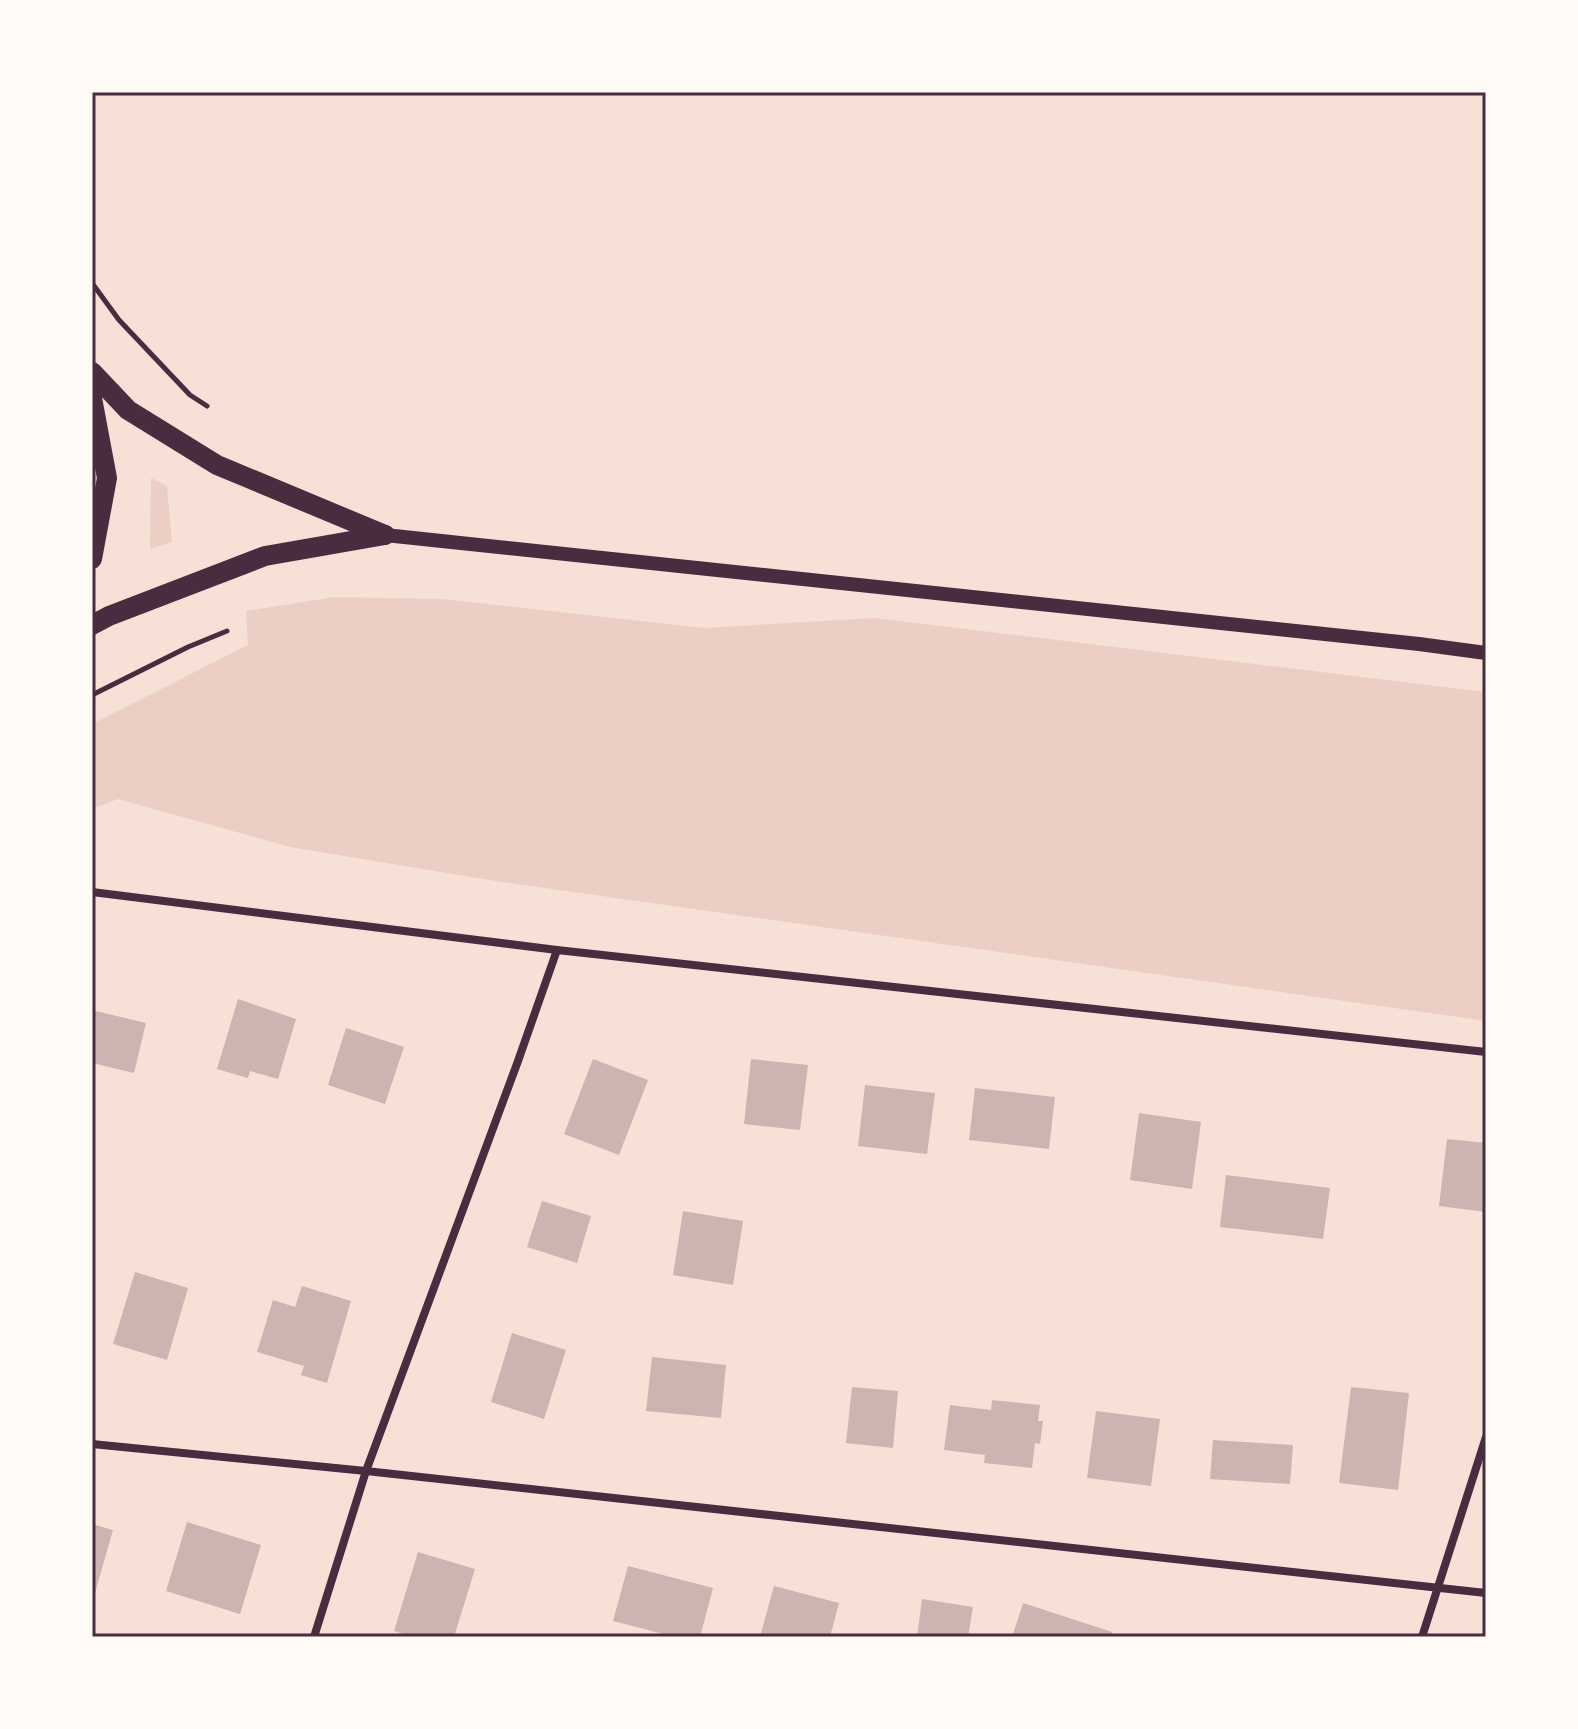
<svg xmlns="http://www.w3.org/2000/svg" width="1578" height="1729" font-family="Roboto,sans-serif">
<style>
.green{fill:#ebcfc5}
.building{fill:#ccb4b1}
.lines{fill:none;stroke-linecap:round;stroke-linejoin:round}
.path{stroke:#4a2c40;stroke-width:5}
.minor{stroke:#4a2c40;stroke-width:8}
.tertiary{stroke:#4a2c40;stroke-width:14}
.primary{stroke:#4a2c40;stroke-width:20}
.neatline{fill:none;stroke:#4a2c40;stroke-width:3}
</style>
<rect width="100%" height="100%" fill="#f7e1d7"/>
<g class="green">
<path d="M151 478 167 486 172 542 150 549Z"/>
<path d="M334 597 442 599 704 628 875 618 1486 692V1021L489 880 290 847 118 799 92 809V724L248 645 246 611Z"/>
</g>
<g class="building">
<path d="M238 999 296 1019 278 1079 250 1071 248 1078 217 1069Z"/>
<path d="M92 1010 146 1023 134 1073 92 1063Z"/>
<path d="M346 1028 404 1047 385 1104 328 1085Z"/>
<path d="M593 1059 648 1080 619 1155 564 1134Z"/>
<path d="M751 1059 808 1065 800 1130 744 1124Z"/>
<path d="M865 1085 935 1093 927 1154 858 1146Z"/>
<path d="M975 1088 1055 1097 1049 1149 969 1140Z"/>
<path d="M1139 1113 1201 1122 1192 1189 1130 1180Z"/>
<path d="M1447 1139 1486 1143V1212L1439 1206Z"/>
<path d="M1226 1175 1330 1188 1323 1239 1220 1227Z"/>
<path d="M542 1201 591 1216 577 1263 527 1247Z"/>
<path d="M683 1211 743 1221 733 1285 673 1275Z"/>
<path d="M135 1272 188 1288 167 1360 113 1344Z"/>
<path d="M302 1286 351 1301 327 1383 301 1375 304 1366 257 1352 273 1300 295 1307Z"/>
<path d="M512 1333 566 1350 544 1419 491 1402Z"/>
<path d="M652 1357 726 1365 721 1418 646 1411Z"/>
<path d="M852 1387 898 1391 893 1448 846 1443Z"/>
<path d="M1351 1387 1409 1393 1398 1490 1339 1483Z"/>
<path d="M992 1400 1040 1405 1038 1421H1043L1040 1444 1035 1443 1032 1468 984 1463 985 1455 944 1450 950 1405 991 1410Z"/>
<path d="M1096 1411 1160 1419 1151 1486 1087 1478Z"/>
<path d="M1213 1440 1293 1445 1290 1484 1210 1479Z"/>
<path d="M187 1522 261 1545 240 1614 166 1591Z"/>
<path d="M92 1524 113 1530 93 1600H92Z"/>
<path d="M418 1552 475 1569 454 1637H414L394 1631Z"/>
<path d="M628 1566 713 1588 700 1637H675L613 1621Z"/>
<path d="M774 1586 839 1603 830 1637H760Z"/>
<path d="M922 1599 973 1607 968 1637H917Z"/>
<path d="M1023 1603 1112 1632 1110 1637H1012Z"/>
</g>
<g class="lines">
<g class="path">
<path d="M92 283 119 320 190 395 207 406"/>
<path d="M92 695 188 647 227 631"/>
</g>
<g class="minor">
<path d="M92 892 557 950 1486 1052"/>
<path d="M92 1444 366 1471 1486 1593"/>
<path d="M314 1637 366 1471 518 1061 557 950"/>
<path d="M1422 1637 1486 1437"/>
</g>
<path class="tertiary" d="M385 535 1419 644 1486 653"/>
<g class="primary">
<path d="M92 372 128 410 217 465 385 535"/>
<path d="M92 398 107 478 92 559"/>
<path d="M92 625 109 616 265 556 385 535"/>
</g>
</g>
<rect width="1578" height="1729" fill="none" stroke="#fffaf5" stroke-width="188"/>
<rect x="94" y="94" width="1390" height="1541" class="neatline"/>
</svg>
